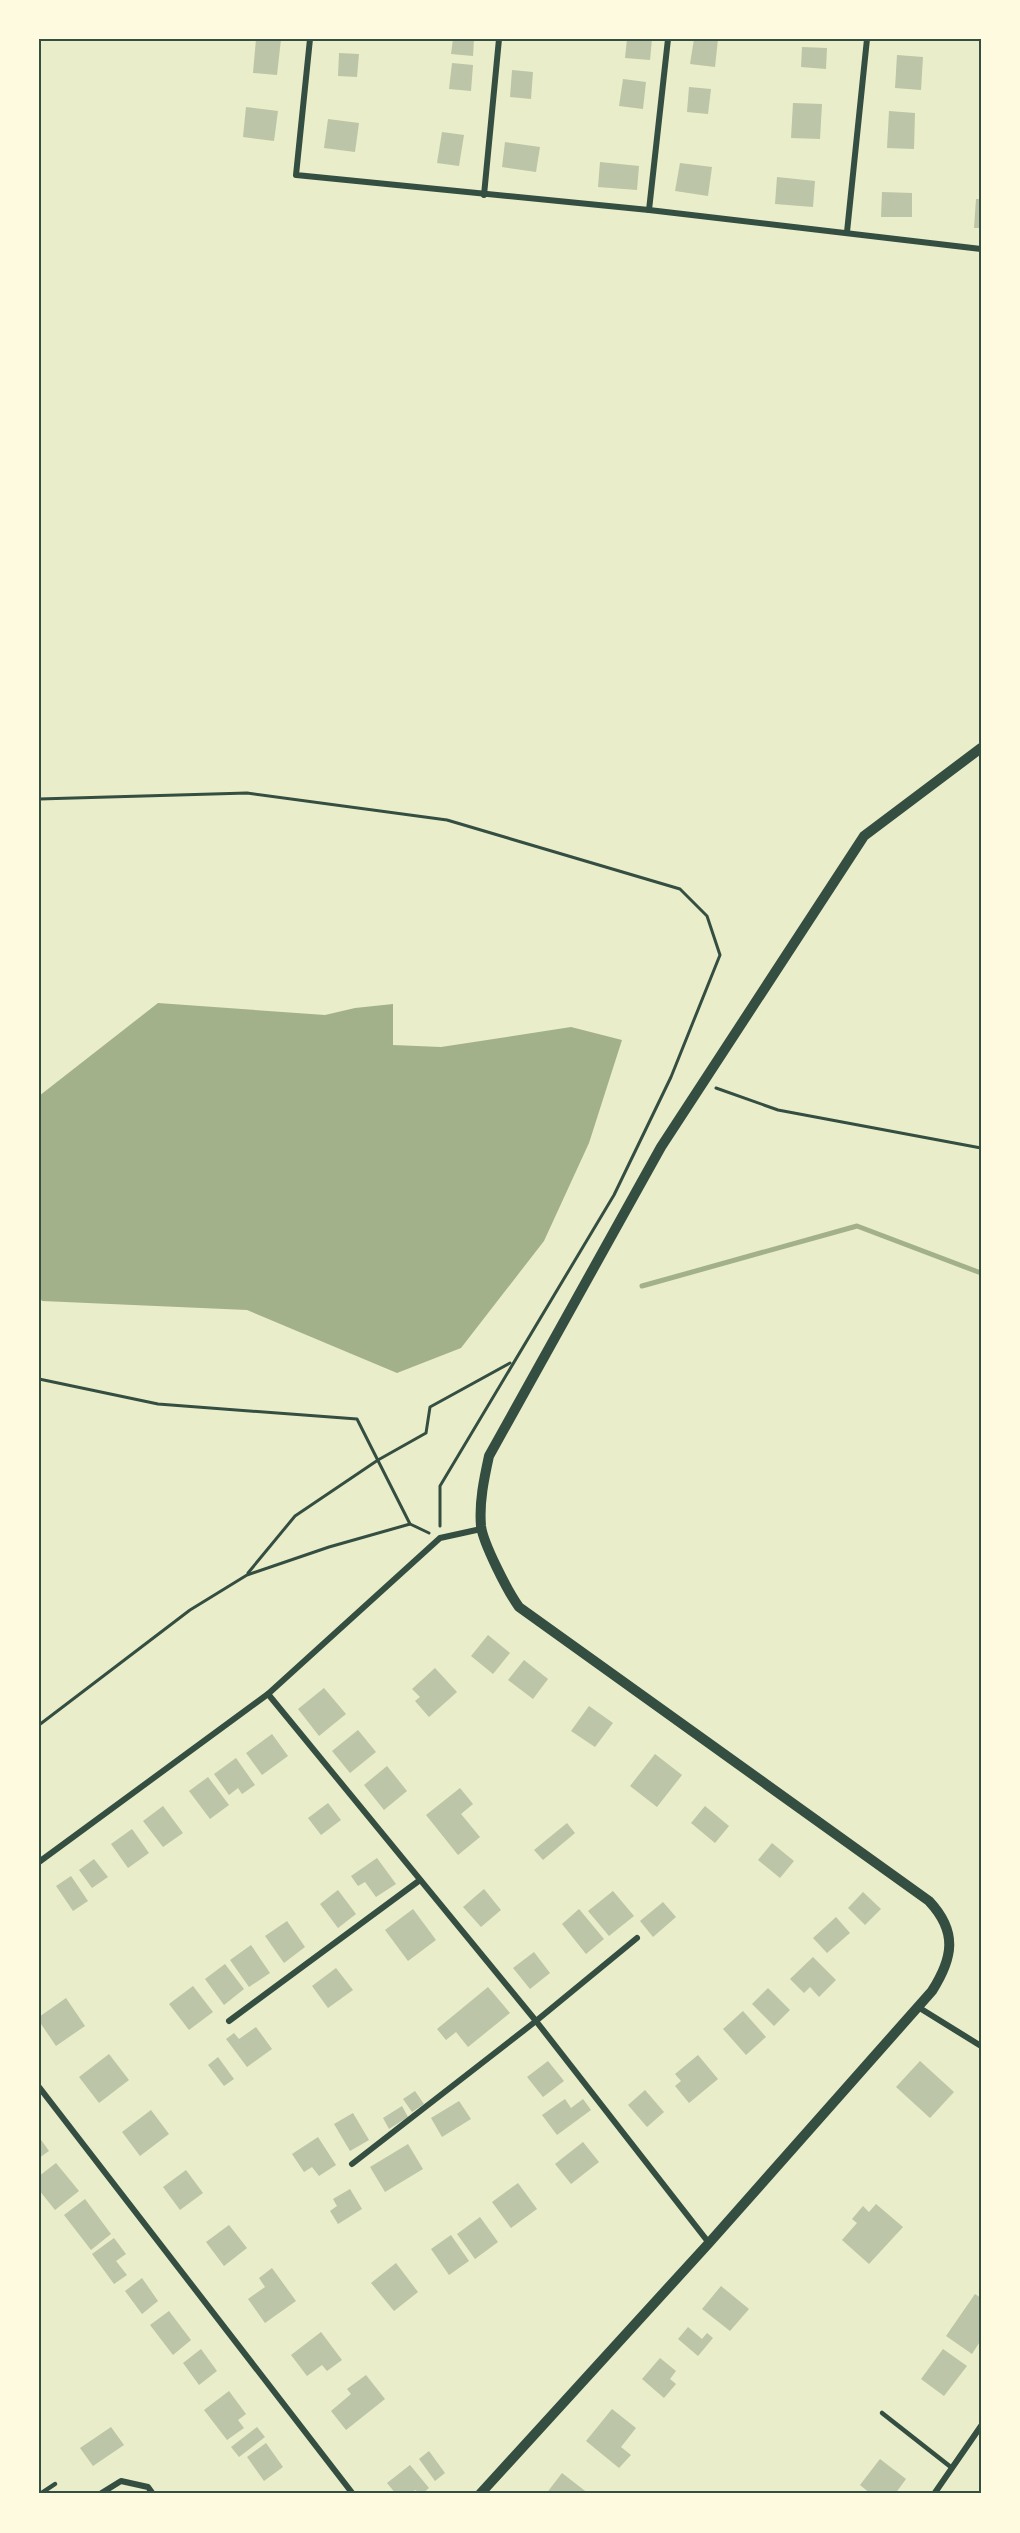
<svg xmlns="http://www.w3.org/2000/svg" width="1020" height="2533" font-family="'Work Sans',sans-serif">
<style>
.water{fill:#a3b18a}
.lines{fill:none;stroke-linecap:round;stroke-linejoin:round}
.stream{stroke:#a3b18a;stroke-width:5}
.building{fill:#bcc5a7}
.path{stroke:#344e41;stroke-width:3}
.service{stroke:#344e41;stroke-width:4.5}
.minor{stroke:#344e41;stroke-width:6}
.tertiary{stroke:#344e41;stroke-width:10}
.neatline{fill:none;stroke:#344e41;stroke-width:2}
</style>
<rect width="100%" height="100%" fill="#e9edc9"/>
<path class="water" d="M158 1003 325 1015 355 1008 393 1004V1045L441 1047 571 1027 622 1040 589 1143 544 1241 461 1348 397 1373 247 1310 42 1301 39 1296V1096Z"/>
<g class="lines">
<path class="stream" d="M642 1286 857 1226 981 1273"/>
</g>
<g class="building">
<path d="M256 39H281L277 75 253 73Z"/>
<path d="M453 39H474L473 56 451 54Z"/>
<path d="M627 39H652L650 60 625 58Z"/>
<path d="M694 39H718L715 67 690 64Z"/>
<path d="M802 47 827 48 826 69 801 67Z"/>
<path d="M339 53 359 54 357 77 338 76Z"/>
<path d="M897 55 923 57 921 90 895 88Z"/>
<path d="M452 63 473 65 471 91 449 89Z"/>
<path d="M512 70 533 72 531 99 510 97Z"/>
<path d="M623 79 646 82 643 109 619 106Z"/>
<path d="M689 87 711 89 708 114 687 112Z"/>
<path d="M793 103 822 104 820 139 791 138Z"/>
<path d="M246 107 278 111 274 141 243 137Z"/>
<path d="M889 111 915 113 914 149 887 148Z"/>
<path d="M328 119 359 123 355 152 324 148Z"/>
<path d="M442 132 464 135 459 166 437 163Z"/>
<path d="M505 142 540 147 536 172 502 167Z"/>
<path d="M600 162 639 166 637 190 598 187Z"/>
<path d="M680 163 712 167 708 196 675 191Z"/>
<path d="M777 177 815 181 813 207 775 204Z"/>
<path d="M882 192 912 193V217H881Z"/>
<path d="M976 199H981V228H974Z"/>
<path d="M488 1635 510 1653 493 1674 471 1656Z"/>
<path d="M524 1660 548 1679 533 1699 508 1680Z"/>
<path d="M435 1668 457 1692 429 1717 415 1701 420 1697 412 1689Z"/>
<path d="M324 1688 346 1714 319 1736 298 1709Z"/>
<path d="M589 1706 613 1723 595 1747 571 1731Z"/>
<path d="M358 1730 376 1752 350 1773 332 1751Z"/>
<path d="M272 1734 288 1756 262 1775 246 1753Z"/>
<path d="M655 1754 682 1775 657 1807 630 1786Z"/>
<path d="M236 1758 255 1785 242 1794 238 1788 229 1795 214 1774Z"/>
<path d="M387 1766 407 1791 384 1810 364 1785Z"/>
<path d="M208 1777 229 1805 210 1819 189 1791Z"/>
<path d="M460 1788 473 1804 461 1814 480 1837 458 1855 426 1815Z"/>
<path d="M328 1803 341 1820 321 1835 308 1818Z"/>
<path d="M163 1806 183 1833 163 1847 143 1821Z"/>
<path d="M705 1806 729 1826 715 1843 691 1823Z"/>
<path d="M567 1823 575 1833 543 1860 534 1850Z"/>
<path d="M132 1829 149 1853 128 1868 111 1844Z"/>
<path d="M772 1843 794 1861 780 1878 758 1860Z"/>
<path d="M377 1858 396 1884 376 1897 365 1882 358 1886 351 1876Z"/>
<path d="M94 1859 108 1877 92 1888 79 1870Z"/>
<path d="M71 1876 88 1901 73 1911 56 1886Z"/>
<path d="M484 1889 501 1910 481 1927 463 1907Z"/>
<path d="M338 1890 356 1914 338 1928 320 1904Z"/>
<path d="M613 1891 634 1916 609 1936 588 1911Z"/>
<path d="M863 1892 881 1909 865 1925 848 1908Z"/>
<path d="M663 1902 676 1917 653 1937 640 1921Z"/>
<path d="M413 1909 436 1940 408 1961 385 1930Z"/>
<path d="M579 1909 604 1939 586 1954 562 1924Z"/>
<path d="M836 1917 850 1933 827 1953 813 1938Z"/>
<path d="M287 1921 305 1947 284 1963 265 1936Z"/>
<path d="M251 1945 270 1973 249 1987 230 1960Z"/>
<path d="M534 1952 550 1973 530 1989 513 1968Z"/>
<path d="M813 1957 836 1980 819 1997 810 1987 804 1993 790 1979Z"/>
<path d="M225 1964 244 1989 224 2005 205 1979Z"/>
<path d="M336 1968 353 1990 328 2008 312 1986Z"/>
<path d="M193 1986 213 2012 189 2030 169 2004Z"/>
<path d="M488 1987 510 2013 468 2047 456 2032 446 2040 437 2029Z"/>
<path d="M768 1988 790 2010 774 2026 752 2004Z"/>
<path d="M66 1998 85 2026 56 2046 39 2021V2017Z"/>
<path d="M743 2011 766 2037 746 2055 723 2029Z"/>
<path d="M256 2027 272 2049 247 2067 226 2039 234 2033 239 2039Z"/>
<path d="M109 2054 129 2080 99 2103 79 2077Z"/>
<path d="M698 2055 718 2079 689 2103 675 2086 681 2081 675 2074Z"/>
<path d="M218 2057 234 2079 224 2086 208 2065Z"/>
<path d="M548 2061 564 2081 543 2097 527 2077Z"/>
<path d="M920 2061 954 2092 930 2118 896 2087Z"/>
<path d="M645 2090 664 2112 647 2127 628 2105Z"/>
<path d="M415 2091 424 2104 412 2112 403 2099Z"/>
<path d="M565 2099 571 2108 583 2099 591 2110 557 2135 542 2115Z"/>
<path d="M459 2101 471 2119 442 2137 431 2118Z"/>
<path d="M402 2106 408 2117 389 2129 383 2118Z"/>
<path d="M151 2110 169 2134 140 2156 122 2132Z"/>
<path d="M353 2113 369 2140 350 2151 334 2124Z"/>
<path d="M39 2137 49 2151 39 2158Z"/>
<path d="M318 2137 336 2165 319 2176 312 2167 304 2172 292 2154Z"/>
<path d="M583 2142 599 2162 571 2184 555 2164Z"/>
<path d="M408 2144 423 2169 385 2192 370 2167Z"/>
<path d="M56 2163 79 2191 55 2210 39 2190V2176Z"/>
<path d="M186 2170 203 2193 180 2210 163 2187Z"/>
<path d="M518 2183 537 2209 511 2228 492 2202Z"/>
<path d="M350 2189 362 2209 338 2224 330 2211 337 2206 333 2199Z"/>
<path d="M85 2199 111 2234 91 2250 64 2215Z"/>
<path d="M876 2204 903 2227 869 2264 842 2240 857 2223 852 2219 863 2206 869 2212Z"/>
<path d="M480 2217 498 2242 475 2259 457 2234Z"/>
<path d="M229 2225 247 2248 224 2266 206 2242Z"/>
<path d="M451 2235 469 2261 449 2275 431 2249Z"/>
<path d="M114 2238 126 2254 116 2261 127 2275 114 2284 92 2254Z"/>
<path d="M396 2263 418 2292 394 2311 371 2283Z"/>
<path d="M272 2268 296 2301 265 2323 248 2299 265 2287 259 2278Z"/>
<path d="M142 2278 158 2301 142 2314 125 2291Z"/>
<path d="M721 2286 749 2309 730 2331 702 2309Z"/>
<path d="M975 2294 981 2298V2340L972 2354 946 2336Z"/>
<path d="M169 2311 191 2340 173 2355 150 2325Z"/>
<path d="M688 2327 702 2339 707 2333 713 2338 698 2356 678 2339Z"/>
<path d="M321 2332 342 2360 327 2371 322 2365 307 2376 291 2355Z"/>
<path d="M201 2349 217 2371 199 2385 183 2363Z"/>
<path d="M943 2349 967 2366 944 2396 921 2379Z"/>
<path d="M660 2358 676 2371 670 2379 676 2384 664 2398 642 2379Z"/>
<path d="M366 2375 385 2399 346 2430 331 2411 351 2394 347 2389Z"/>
<path d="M229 2391 246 2414 238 2420 244 2428 227 2440 204 2410Z"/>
<path d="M612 2409 636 2428 621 2447 631 2455 619 2468 586 2441Z"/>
<path d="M111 2427 124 2445 93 2466 80 2448Z"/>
<path d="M257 2427 265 2437 239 2457 231 2447Z"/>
<path d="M266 2443 283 2467 264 2481 247 2457Z"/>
<path d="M429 2451 445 2473 435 2481 419 2459Z"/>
<path d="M880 2459 906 2479 895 2494H871L860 2485Z"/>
<path d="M410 2465 429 2488 422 2494 415 2490 410 2494H396L387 2483Z"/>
<path d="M562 2473 589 2494H546Z"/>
</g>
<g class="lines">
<g class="path">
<path d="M39 799 247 793 447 820 680 889 707 916 720 955 671 1077 614 1195 440 1486V1526"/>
<path d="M716 1088 778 1110 981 1148"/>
<path d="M39 1379 158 1404 357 1419 410 1524"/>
<path d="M248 1573 295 1516 378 1460 426 1433 430 1407 510 1363"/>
<path d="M39 1725 190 1610 247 1575 329 1547 410 1524 429 1533"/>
</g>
<g class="service">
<path d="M882 2413 952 2468"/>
<path d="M40 2494 55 2484"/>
</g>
<g class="minor">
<path d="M310 39 296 175 649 210 981 249"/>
<path d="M484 195 499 39"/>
<path d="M649 210 668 39"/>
<path d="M847 232 867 39"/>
<path d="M268 1694 536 2021 709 2243"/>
<path d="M39 1862 268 1694 440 1538 481 1529"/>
<path d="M918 2007 981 2046"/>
<path d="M229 2021 420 1880"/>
<path d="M39 2087 353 2494"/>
<path d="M352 2164 536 2021 637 1938"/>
<path d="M100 2494 121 2481 148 2487 153 2494"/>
<path d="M934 2494 981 2426"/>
</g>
<path class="tertiary" d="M480 2494 709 2243 932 1991C953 1958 958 1932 929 1901L519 1607C508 1592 483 1543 481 1526 479 1502 484 1479 489 1456L661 1147 864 836 981 748"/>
</g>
<rect width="1020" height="2533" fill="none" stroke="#fefae0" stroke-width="81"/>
<rect x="40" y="40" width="940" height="2452" class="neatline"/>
</svg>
